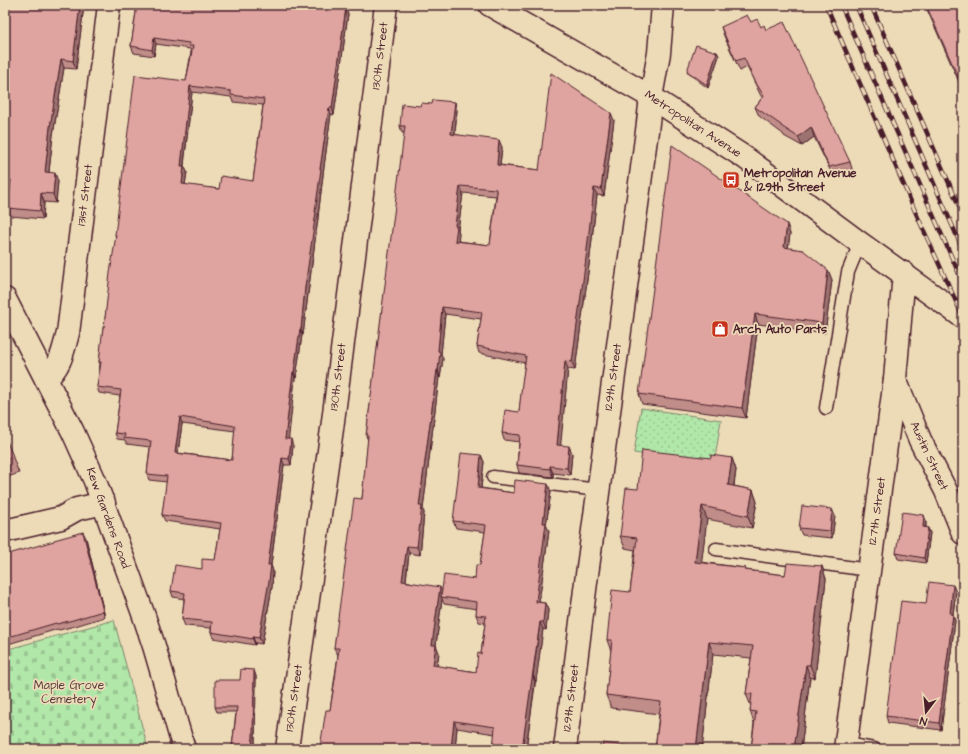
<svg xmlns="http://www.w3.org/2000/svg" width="968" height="754" font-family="'Architects Daughter',sans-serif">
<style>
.green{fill:url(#green-dots);stroke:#7e836a}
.cemetery{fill:url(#cemetery-stones);stroke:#7e836a}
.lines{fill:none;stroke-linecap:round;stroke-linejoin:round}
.lane-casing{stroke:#4a1f2b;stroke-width:15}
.street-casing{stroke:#4a1f2b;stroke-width:25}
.secondary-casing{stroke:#4a1f2b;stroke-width:25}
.lane{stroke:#eddbb8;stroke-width:12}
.street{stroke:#eddbb8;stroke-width:22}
.secondary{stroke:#eddbb8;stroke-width:22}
.rail-casing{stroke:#4a1f2b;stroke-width:4.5}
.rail{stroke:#eddbb8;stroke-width:3;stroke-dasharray:9;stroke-linecap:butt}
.wall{fill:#c08d89;stroke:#4a1f2b;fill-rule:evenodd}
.shaded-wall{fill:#9c736f;stroke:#4a1f2b}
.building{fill:#dfa49f;stroke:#4a1f2b;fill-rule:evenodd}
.labels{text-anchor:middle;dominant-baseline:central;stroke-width:3.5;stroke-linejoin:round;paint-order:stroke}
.street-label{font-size:12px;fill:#4a1f2b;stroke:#eddbb8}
.poi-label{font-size:12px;font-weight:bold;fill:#4a1f2b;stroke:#eddbb8;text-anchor:start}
.park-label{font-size:12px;fill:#593d3e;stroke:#eddbb8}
</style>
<defs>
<pattern id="green-dots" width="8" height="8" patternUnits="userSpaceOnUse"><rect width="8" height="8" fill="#b1e7a9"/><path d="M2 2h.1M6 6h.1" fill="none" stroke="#9ac692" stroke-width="1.8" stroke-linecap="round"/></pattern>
<pattern id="cemetery-stones" width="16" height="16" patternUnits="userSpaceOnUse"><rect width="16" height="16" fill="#b1e7a9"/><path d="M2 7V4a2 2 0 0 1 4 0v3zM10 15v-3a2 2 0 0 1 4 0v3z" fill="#9ac692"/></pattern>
</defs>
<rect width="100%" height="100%" fill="#eddbb8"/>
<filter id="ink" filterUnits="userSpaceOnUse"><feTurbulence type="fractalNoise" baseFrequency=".025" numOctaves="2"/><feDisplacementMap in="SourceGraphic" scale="8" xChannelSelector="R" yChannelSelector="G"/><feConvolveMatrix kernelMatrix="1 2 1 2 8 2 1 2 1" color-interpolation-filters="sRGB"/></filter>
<g filter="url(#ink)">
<path class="green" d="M641 408 721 420 714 465 634 453Z"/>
<path class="cemetery" d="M114 620 148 749H5V650Z"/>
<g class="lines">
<defs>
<g id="lane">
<path d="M826 408 848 272 860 243"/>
<path d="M493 477 598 490"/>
<path d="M716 549 869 570"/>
<path d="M846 744 874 749"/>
</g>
<g id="street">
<path d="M5 299 73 432 95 481 144 616 154 646 184 749"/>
<path d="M46 379C61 366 63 351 68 333L109 5"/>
<path d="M895 379 920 440 946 491 963 533"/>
<path d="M5 531 61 518 77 509 104 503"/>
<path d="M287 749 332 429 386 5"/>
<path d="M565 749 586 582 647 131 651 97 659 53 663 5"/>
<path d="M845 749 895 379 904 273"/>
</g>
<path id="secondary" d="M490 5 651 97 744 157 860 243 963 317"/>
</defs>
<use href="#lane" class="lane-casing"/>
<use href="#street" class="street-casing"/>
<use href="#secondary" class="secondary-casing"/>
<use href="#lane" class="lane"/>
<use href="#street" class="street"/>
<use href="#secondary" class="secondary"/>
<defs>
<g id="rail">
<path d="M826 5 915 211 963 317"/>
<path d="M841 5 963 283"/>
<path d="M856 5 963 250"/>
<path d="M871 5 963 215"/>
</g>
</defs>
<use href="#rail" class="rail-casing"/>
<use href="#rail" class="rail"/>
</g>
<g class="wall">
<path d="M5 5H84L76 69 64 68 53 135 49 172 58 181 56 203 44 202 43 219 11 216 8 208 10 188H8L7 184H5Z"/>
<path d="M137 5 346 7 348 14 334 115 331 114 323 174V175L318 217V218L308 294 303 335H302L296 378H295L288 439 293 446 291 465H284L271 565 273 571 272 587 262 644 255 643V645L213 638 211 632V628L185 626 182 619 184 599 173 597 171 591 202 569 215 560 220 529 165 521 162 515 167 482 149 480 147 474 150 447 127 444 125 440 117 439 115 433 120 396 99 393 97 387 100 364 99 362 116 238 115 235 186 81 191 52 190 49 156 44 154 56 134 53 131 46ZM192 92 231 97 233 102 263 105 253 181 219 189 185 185 187 172 184 166ZM182 424 235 431 232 460 178 453Z"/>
<path d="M925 5H963V91Z"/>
<path d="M751 22 761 27 766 30 850 162 853 172 833 176 814 137 802 146 784 136 783 134 759 116 755 107 762 98 759 92 747 67 740 71 724 36 721 27Z"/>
<path d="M717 52 719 56 708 88 689 74 687 71Z"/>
<path d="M457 110 455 134 502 147 500 165 539 170 614 120 604 196 597 195 589 265 575 370 568 369 560 445 572 453 570 475 553 473V477L519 473 517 465 519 442 504 440 502 433 519 412 525 363 479 353 477 346 481 319 445 314 441 354 443 359 440 378 439 377 423 509 424 513 420 555 409 553 406 581 442 591 475 579 480 565 485 532 456 528 453 521 481 455 484 462 481 488 514 493 551 492 546 525 549 531 539 602 545 603 548 610 546 630 543 629 526 749H493L495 734 457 728 455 749H321L320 747 330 710 338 655 334 648 362 499 368 440 366 436 405 133H402L400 126ZM463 193 496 196 490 245 458 241 459 233 458 230ZM442 599 444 604 477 609 476 615 479 622 485 623 481 654 476 672 437 666 439 653 436 645Z"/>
<path d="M787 224 790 234 788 248 828 270 832 280 825 333 758 324 746 418 642 404 639 394Z"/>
<path d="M5 437 19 473 5 478Z"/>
<path d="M711 458H732L736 470 734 486 753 490 757 502 752 528 707 519 701 562 745 568 746 570 785 575 822 566 826 579 815 678 810 677 801 749H751L754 723 750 711 751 706 746 694 751 658 713 654 702 749H655L659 714 611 708 606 695 611 651 607 640 630 592 635 550 625 548 620 536 638 489Z"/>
<path d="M835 516 832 538 802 535 799 528Z"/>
<path d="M926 521V527L928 528 930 533 926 563 898 559 896 553Z"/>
<path d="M86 538 105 617 75 626 59 630 58 629 5 645V555Z"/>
<path d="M956 592 953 614 955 621 941 730 888 723 886 716 926 604Z"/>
<path d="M256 676 255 743V749H232V747L236 712H217L215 707 240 680Z"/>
</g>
<g class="shaded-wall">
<path d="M80 5H84L76 69 73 61Z"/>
<path d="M346 7 348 14 334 115 332 108Z"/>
<path d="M154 38 156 44 154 56 152 50Z"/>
<path d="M717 52 719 56 708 88 707 85Z"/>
<path d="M61 59 64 68 53 135 48 180 45 172 50 127Z"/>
<path d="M190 86 192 92 183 172 181 166Z"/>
<path d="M455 102 457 110 454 141 451 134Z"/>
<path d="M329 108 331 114 323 174V175L318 217V218L308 294 303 335 301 329 305 287 320 169Z"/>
<path d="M611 113 614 120 604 196 601 189Z"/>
<path d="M811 127 814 137 802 146 798 137Z"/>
<path d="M499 140 502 147 499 172 497 165Z"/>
<path d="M184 166 187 172 184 191 182 184Z"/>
<path d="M55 173 58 181 56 203 53 194Z"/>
<path d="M460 186 463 193 458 230 459 233 458 248 455 241V226Z"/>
<path d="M594 188 597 195 589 265 575 370 572 362Z"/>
<path d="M41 193 44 202 43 219 40 211Z"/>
<path d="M787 224 790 234 787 257 784 247Z"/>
<path d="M828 270 832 280 825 333 822 323Z"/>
<path d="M442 307 445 314 441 354 443 359 440 378 438 370V351Z"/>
<path d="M755 314 758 324 746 418 742 408Z"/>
<path d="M300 329 302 335 296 378 294 372Z"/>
<path d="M565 361 568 369 560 452 557 445Z"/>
<path d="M437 370 439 377 423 509 424 513 420 555 417 547 419 506Z"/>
<path d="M293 372 295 378 288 445 285 439Z"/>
<path d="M180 417 182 424 177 459 175 453Z"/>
<path d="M291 439 293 446 291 465 289 459Z"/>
<path d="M569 446 572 453 570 475 567 468Z"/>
<path d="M481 455 484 462 480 495 478 488Z"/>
<path d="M282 458 284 465 270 571 268 565Z"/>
<path d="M732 458 736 470 732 497 728 485Z"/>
<path d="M550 466 553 473V477L550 469Z"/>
<path d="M548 484 551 492 546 525 549 531 538 609 536 602 543 523Z"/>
<path d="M753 490 757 502 752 528 748 516Z"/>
<path d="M702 506 707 519 700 574 695 562Z"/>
<path d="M832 509 835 516 832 538 830 531Z"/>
<path d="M924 515 926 521 925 533 923 527Z"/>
<path d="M928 528 930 533 926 563 924 558Z"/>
<path d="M83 532 86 538 105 617 103 611Z"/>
<path d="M407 546 409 553 405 588 402 581Z"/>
<path d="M271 565 273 571 272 587 262 644 259 638Z"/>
<path d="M822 566 826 579 815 678 810 665Z"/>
<path d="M953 585 956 592 952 620 950 614Z"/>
<path d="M440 587 443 594 441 597 442 599 435 652 432 645Z"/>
<path d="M545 603 548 610 546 630 543 622Z"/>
<path d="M953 614 955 621 941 730 939 723Z"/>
<path d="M540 622 543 629 536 682 533 675Z"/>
<path d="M253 637 255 643V645L253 639Z"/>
<path d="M709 642 713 654 702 749H696Z"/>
<path d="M436 645 439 653 436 672 433 665Z"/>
<path d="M806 665 810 677 801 749H794Z"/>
<path d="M254 670 256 676 255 743V749H252Z"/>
<path d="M532 675 535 682 526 749H522Z"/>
<path d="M454 721 457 728 455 749H451Z"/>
</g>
<g class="building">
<path d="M5 5H80L73 61 61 59 50 127 45 172 55 173 53 194 41 193 40 211 8 208 11 180 5 179 6 176H5Z"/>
<path d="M137 5H329L346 7 332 108H329L320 169H321L315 212H316L305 287 301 329H300L294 372H293L285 439H291L289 459 282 458 268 565H271L269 581 259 638 253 637V639L211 632 212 622 182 619 185 593 171 591 175 565 202 569V559L215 560 221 523 162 515 167 476 147 474 151 441 124 438 125 434 115 433 121 390 97 387 101 362H99L101 344 103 327H104L110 273 116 235H115L135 75 186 81 193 46H189V43L154 38 152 50 131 46ZM190 86 231 91V95L264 99 253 181 221 176 219 189 182 184 184 166H181ZM180 417 235 426 232 460 175 453Z"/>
<path d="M926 5H963V88Z"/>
<path d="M747 15 751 22 757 19 761 27 764 25 766 30 784 22 850 162 829 167 811 127 798 137 781 126V125L755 107 764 96 756 83 744 58 736 61 721 27Z"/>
<path d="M696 45 717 52 707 85 687 71Z"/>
<path d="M551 73 611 113 601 189 594 188 586 258 572 362 565 361 557 445 569 446 567 468 550 466V469L517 465 520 435 502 433 505 410 519 412 522 383 526 356 477 346 482 312 442 307 438 351 440 352 438 370H437L419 506H422L417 547 407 546 402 581 440 587 432 645H436L433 665 476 672 478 653 481 654 486 616 476 615 477 602 441 597 444 575 475 579 476 565H480L486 525 453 521 461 453 481 455 478 488 514 493 515 480 548 484 543 523H546L536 602 545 603 543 622H540L522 749H493L495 727 454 721 451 749 421 745 420 749H322L323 747H320L326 710H330L335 679 339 648H334L354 498 362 499 368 436H366L372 388 405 126H400L402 104 420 106 421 103 432 104 433 100 455 102 451 134 499 140 497 165 539 170ZM460 186 496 189V192H497L490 245 455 241 457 226H455Z"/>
<path d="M672 145 787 224 784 247 803 250 828 270 822 323 755 314 742 408 639 394Z"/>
<path d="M5 437 13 456 5 459Z"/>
<path d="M642 450 711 458V455L732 458 728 485 753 490 748 516 702 506 695 562 745 568 744 570 785 575 787 563 822 566 810 665H806L794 749H751L756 712 750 711 752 694H746L753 646 709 642 696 749H655L661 702 606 695 612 640H607L612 590 630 592 637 538 620 536 626 488 638 489Z"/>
<path d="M802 506 832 509 830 531 799 528Z"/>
<path d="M902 512 924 515 923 527 928 528 924 558 896 553Z"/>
<path d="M83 532 103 611 73 620 57 624 56 623 5 638V555L54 541V540Z"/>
<path d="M929 582 953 585 950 614H953L939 723 886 716 901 601 926 604Z"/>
<path d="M241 669 254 670 253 737 252 749H234L235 748 232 747 237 707H215V680H240Z"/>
<path d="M603 743 650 749H602Z"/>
</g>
</g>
<defs>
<symbol id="bus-square" viewBox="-11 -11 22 22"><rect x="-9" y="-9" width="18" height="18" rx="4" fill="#c8321e" stroke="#eddbb8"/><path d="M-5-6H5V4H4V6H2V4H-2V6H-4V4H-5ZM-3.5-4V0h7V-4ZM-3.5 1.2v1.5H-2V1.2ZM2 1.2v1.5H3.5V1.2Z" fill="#fff"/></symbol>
<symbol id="shop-square" viewBox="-11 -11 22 22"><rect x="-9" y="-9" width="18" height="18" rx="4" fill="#c8321e" stroke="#eddbb8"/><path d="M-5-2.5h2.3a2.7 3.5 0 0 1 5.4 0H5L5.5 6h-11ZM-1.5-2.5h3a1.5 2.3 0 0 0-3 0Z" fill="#fff"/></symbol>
</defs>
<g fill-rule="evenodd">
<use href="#bus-square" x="721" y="170" width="20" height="20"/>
<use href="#shop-square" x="710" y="319" width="20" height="20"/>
</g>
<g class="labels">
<g class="street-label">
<text transform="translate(380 56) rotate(-83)">130th Street</text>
<text transform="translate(693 124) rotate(33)">Metropolitan Avenue</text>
<text transform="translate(85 195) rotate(-83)">131st Street</text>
<text transform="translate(338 377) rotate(-83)">130th Street</text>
<text transform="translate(613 377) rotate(-82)">129th Street</text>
<text transform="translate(929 456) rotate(65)">Austin Street</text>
<text transform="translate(877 511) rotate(-82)">127th Street</text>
<text transform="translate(108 518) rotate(70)">Kew Gardens Road</text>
<text transform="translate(294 698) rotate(-82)">130th Street</text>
<text transform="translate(571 698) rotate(-83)">129th Street</text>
</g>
<g class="poi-label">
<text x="744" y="173">Metropolitan Avenue<tspan x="744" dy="14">&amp; 129th Street</tspan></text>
<text x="733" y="329">Arch Auto Parts</text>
</g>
<g class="park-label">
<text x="69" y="685">Maple Grove<tspan x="69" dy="14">Cemetery</tspan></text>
</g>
</g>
<rect width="968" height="754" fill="none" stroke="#eddbb8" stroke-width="20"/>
<rect x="10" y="10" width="948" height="734" fill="none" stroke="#4a1f2b" stroke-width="1.5" filter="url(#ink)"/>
<g transform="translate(926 712) rotate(196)" stroke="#eddbb8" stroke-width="3" paint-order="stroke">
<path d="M0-3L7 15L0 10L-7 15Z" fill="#4a1f2b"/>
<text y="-6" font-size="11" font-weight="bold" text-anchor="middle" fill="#4a1f2b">N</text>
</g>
</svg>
